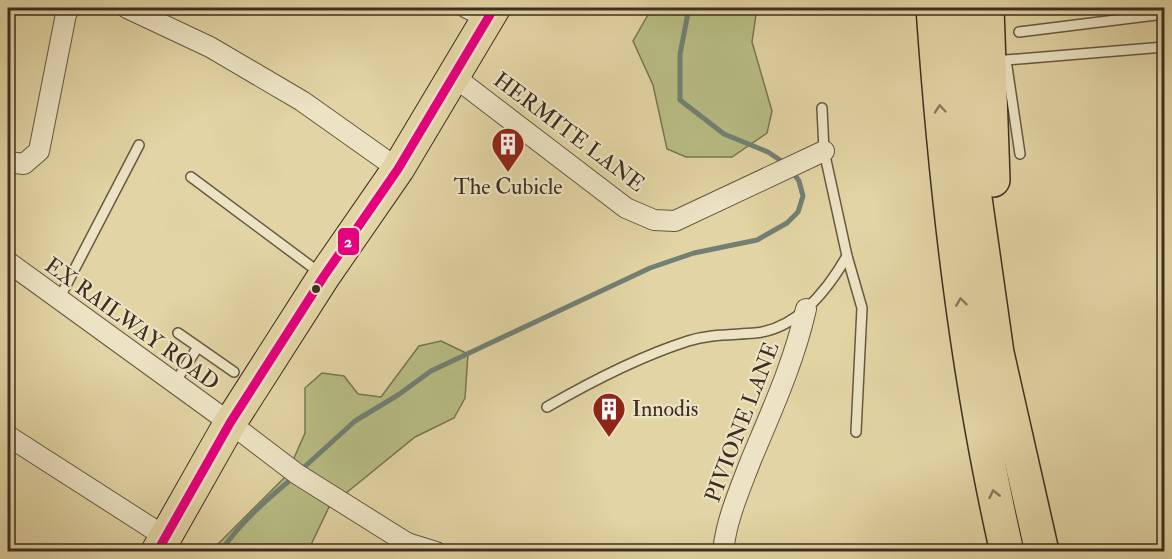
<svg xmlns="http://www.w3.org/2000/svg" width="1172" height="559" font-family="'IM FELL Double Pica',serif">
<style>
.green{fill:#b7bc83;stroke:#7a7552;stroke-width:1.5}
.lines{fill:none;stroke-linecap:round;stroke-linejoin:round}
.stream{stroke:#728074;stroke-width:5}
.service-casing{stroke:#665841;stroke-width:12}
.minor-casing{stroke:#665841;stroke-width:22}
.primary-casing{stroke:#3d2e20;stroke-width:34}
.trunk-casing{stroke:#3d2e20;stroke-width:36}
.service{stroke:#ece3c4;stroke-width:9}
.minor{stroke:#ece3c4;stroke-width:20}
.primary{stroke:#e2d4a4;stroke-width:32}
.trunk{stroke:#e2d4a4;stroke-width:33}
.bus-1-casing{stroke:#ece3c4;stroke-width:14}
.bus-1{stroke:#e5007d;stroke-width:9}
.oneway{stroke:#87795b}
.bus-dot{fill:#3d2e20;stroke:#ece3c4;stroke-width:2}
.labels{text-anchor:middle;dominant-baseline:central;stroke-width:4.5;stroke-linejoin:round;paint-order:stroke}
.street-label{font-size:22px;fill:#3d2e20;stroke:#ece3c4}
.poi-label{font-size:22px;fill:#3d2e20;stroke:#ece3c4}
.line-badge{stroke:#ece3c4;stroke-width:2}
.badge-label{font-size:16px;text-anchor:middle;font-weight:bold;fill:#fff}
</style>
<rect width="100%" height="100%" fill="#e2d4a4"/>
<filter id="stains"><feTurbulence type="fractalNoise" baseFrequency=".00333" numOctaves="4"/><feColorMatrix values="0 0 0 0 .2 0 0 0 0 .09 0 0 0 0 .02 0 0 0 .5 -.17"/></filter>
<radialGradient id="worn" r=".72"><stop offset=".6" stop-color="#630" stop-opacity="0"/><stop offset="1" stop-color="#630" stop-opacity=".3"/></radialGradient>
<g class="green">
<path d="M652 8H757L752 42 772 111 767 133 732 157H686L667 149 653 85 633 41Z"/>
<path d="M441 341 468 354 465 398 454 418 415 437 329 507 308 551 210 552 286 476 305 433V388L322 373 344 376 358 394 381 397 419 346Z"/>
</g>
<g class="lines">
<g class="stream">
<path d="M689 8 680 54V100L724 134 768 152 786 164"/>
<path d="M301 470 355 421 398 395 431 371 650 268 694 253 757 240 787 223 798 212 803 196 799 181 792 171"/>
<path d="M220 552C241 522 267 499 294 477"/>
</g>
<defs>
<g id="service">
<path d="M1019 32 1164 14"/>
<path d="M822 108 824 151 847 256 862 308 856 432"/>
<path d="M1020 154 1006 60 1164 47"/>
<path d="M191 177 320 273"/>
<path d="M58 301 139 145"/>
<path d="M178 333 234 372"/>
<path d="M174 384 198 347"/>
<path d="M547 407C592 381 638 357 688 341 710 334 732 335 755 333 797 329 828 289 847 256"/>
</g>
<g id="minor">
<path d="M127 8 210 47 302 101 398 169"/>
<path d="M467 8 488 18"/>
<path d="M452 75 626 208 654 220 675 221 824 151"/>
<path d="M8 162 24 164 39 151 66 14 70 8"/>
<path d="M8 262 230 423 297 474 407 543 412 552"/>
<path d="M8 436 167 538"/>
<path d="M407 543 436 552"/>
<path d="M723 552C726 520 740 489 751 460 772 410 794 362 806 309"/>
</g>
<path id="primary" d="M157 552 230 423 324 276 398 169 494 8"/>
<g id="trunk">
<path d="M933 8C946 191 966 372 1007 552"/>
<path d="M960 8 973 184 997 353 1042 552"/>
<path d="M987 8 993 180"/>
</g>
</defs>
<use href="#service" class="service-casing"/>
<use href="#minor" class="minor-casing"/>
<use href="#primary" class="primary-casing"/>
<use href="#trunk" class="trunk-casing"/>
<use href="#service" class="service"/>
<use href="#minor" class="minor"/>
<use href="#primary" class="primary"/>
<use href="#trunk" class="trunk"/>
<defs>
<path id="bus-1" d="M157 552 230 423 324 276 398 169 494 8"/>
</defs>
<use href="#bus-1" class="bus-1-casing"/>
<use href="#bus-1" class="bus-1"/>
</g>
<defs><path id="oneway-chevron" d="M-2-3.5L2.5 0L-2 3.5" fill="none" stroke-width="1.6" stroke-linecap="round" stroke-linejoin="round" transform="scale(1.5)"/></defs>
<g class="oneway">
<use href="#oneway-chevron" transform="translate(940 109) rotate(-95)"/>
<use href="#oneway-chevron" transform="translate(961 302) rotate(-97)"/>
<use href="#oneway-chevron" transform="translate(994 494) rotate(-103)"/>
</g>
<defs>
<symbol id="building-pin" viewBox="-11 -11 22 30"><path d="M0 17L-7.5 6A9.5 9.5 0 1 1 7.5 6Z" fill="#8f2418" stroke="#ece3c4"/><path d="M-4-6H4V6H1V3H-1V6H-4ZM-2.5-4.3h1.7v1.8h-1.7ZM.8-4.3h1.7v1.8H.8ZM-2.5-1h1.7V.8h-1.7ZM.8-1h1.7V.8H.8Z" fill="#fff"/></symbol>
</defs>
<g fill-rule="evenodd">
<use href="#building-pin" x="489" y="125" width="38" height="52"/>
<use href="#building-pin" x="590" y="390" width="38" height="52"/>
</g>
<circle class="bus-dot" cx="316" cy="289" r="5"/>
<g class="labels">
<g class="street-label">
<text transform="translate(569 132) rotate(37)">HERMITE LANE</text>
<text transform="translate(132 324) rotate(36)">EX RAILWAY ROAD</text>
<text transform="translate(742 422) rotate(-69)">PIVIONE LANE</text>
</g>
<g class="poi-label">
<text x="508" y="187">The Cubicle</text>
<text x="632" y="409" text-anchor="start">Innodis</text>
</g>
</g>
<rect class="line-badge" x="337" y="227" width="23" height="29" rx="6" fill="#e5007d"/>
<g class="badge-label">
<text x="348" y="247">2</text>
</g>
<rect width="1172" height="559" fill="none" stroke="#e2d4a4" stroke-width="30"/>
<rect x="9" y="9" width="1154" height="541" fill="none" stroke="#3d2e20" stroke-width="3"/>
<rect x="15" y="15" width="1142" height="529" fill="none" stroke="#3d2e20" stroke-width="1.5"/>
<rect width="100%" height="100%" filter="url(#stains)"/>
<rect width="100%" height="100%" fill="url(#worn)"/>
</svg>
